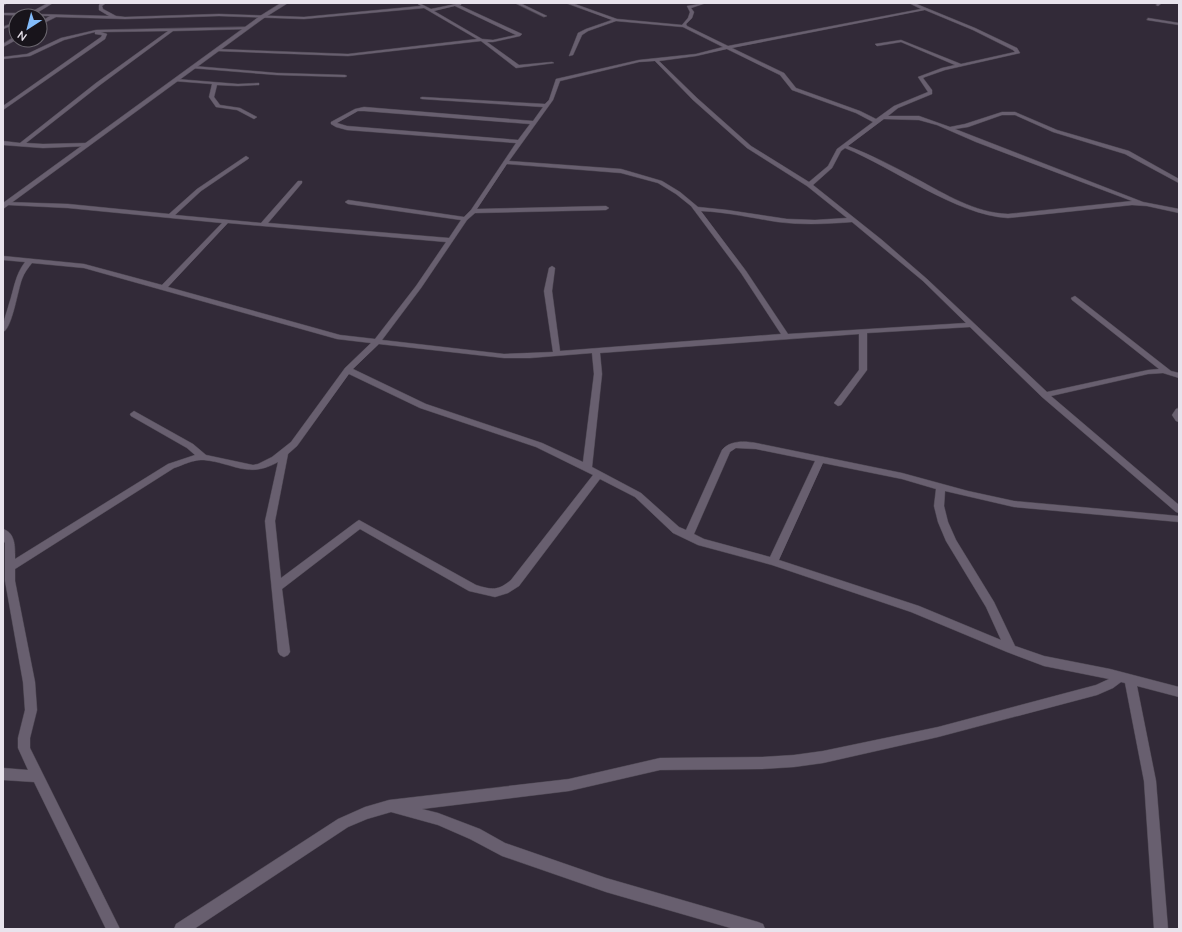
<svg xmlns="http://www.w3.org/2000/svg" width="1182" height="932" font-family="Mulish,sans-serif">
<style>
.lines{fill:none;stroke-linecap:round;stroke-linejoin:round}
.street-casing{stroke:#4b4550;stroke-width:1}
.secondary-casing{stroke:#4b4550;stroke-width:1}
.street{fill:#685f6f;fill-rule:evenodd}
.secondary{fill:#685f6f;fill-rule:evenodd}
</style>
<rect width="100%" height="100%" fill="#322a38"/>
<g class="lines">
<defs>
<g id="street">
<path d="M3 3 6 4 3 6Z"/>
<path d="M48 3H53L35 14 109 16 99 10V5L101 3H106L102 6 103 9 116 16 125 17 219 14 304 17 421 6 418 4 419 3 431 9 461 3V5H459L522 34 520 36 493 42H487L519 65 552 62 554 63 516 68 481 41 348 56 217 51 215 50 217 49 348 54 477 39 424 8 304 19 219 16 125 19 56 17 40 25V22L50 16 3 15V13H29ZM455 6 516 35 493 40 482 39 434 11Z"/>
<path d="M515 3H520L547 16 544 17Z"/>
<path d="M566 3H572L617 19 682 25 688 18 690 12 687 6 706 3 691 8 694 12 692 18 686 24 687 26 728 46 921 9 909 3H914L975 28 1017 48 1020 53 945 70 925 77 923 78 932 90V94L898 108 888 116H919L950 127 965 124 1002 112H1015L1057 130 1129 151 1179 179V183L1177 182 1125 154 1053 132 1015 115H1002L968 127 955 129 1143 202 1179 209V213L1147 206 1132 205 1008 218C956 215 894 168 845 148L841 151 832 168 813 185 882 240 927 279 1047 392 1148 370 1159 369 1072 300 1071 298 1075 296 1171 371 1179 373V378L1163 373 1148 374 1051 396 1179 505V513L1176 512 1042 397 970 327 867 333V370L841 405 838 406 834 403 859 370V334L600 353 602 374 592 467 641 493 679 527 686 530 722 450C730 440 745 441 756 443L902 473 968 491 1014 501 1179 516V522L1014 507 945 491 944 506 948 522 956 540 994 602 1015 646 1044 656 1110 669 1179 687V697L1137 686 1156 781 1168 929H1154L1144 781 1125 683 1121 682 1113 688 1097 695 938 737 823 763 794 767 762 769 660 770 569 791 422 809 438 813 480 829 505 843 606 878 758 922 763 924 765 929H734L606 892 502 856 470 839 438 825 391 812 367 819 348 827 194 929H174L176 924 338 819 365 807 389 800 569 779 660 758 762 757 794 755 823 751 938 727 1096 685 1109 679 1044 666 1007 652 911 612 772 565 698 545 673 533 635 497 600 479 519 586 508 593 495 597 469 591 360 529 282 589 290 652 288 655 284 657 280 655 278 652 265 521 278 462C248 479 234 463 204 460 194 459 183 465 174 468L15 569V581L35 682 37 710 30 738V748L120 929H106L34 782 3 780V768L28 770 18 748V738L25 710 23 682 5 581V543L3 540V529C16 533 15 548 15 559L168 464 195 455 187 448 131 416 130 414 134 411 193 444 206 455 253 465 258 464 272 457 291 442 345 368 371 343 337 339 84 268 32 263C28 268 24 273 22 279 18 289 12 329 3 332 3 320 6 315 9 304 14 289 15 275 25 262L3 260V256L84 264 162 285 222 223 68 208 8 205 6 204V202L68 204 169 214 197 189 246 156 249 158 248 159 201 191 175 215 261 223 298 181H302V183L268 223 449 238 461 220 348 204 345 202 348 200 464 217 471 210 516 143 347 130 336 127 331 124V122L355 109 364 107 533 121 543 107 422 99 420 98 422 97 545 104 549 100 556 79 639 60 696 54 723 47 683 27 616 21 588 31 582 35 573 55 569 56 578 33 586 29 612 20ZM925 10 973 30 1013 50 1015 52 961 64 901 40 875 44 877 46 901 42 955 65 942 68 918 77 928 92 894 106 876 119 860 111 796 88 784 73 732 48ZM727 49 780 75 792 90 856 113 873 122 837 149 828 166 809 182 751 146 697 98 659 61 696 56ZM655 61 693 100 747 148 807 186 847 218 815 220 787 219 727 210 698 207 680 192 662 181 621 169 509 161 553 100 560 81 639 62ZM358 111H364L530 124 518 140 347 126 337 123ZM884 119 919 120 937 125 976 142 1132 201 1008 214C975 213 945 194 917 179 894 167 872 155 848 146ZM507 164 621 173 658 183 676 194 691 206 741 273 781 334 560 351 552 291 555 268 552 266 549 268 544 291 553 352 504 354 382 340 421 288 467 220 475 213 606 210 609 208 606 206 477 209ZM701 211C727 212 752 218 778 222 802 225 827 224 852 222L923 281 966 323 788 334 746 271ZM228 223 446 242 416 286 375 339 340 335 168 287ZM379 344 504 358H530L592 353 594 374 583 462 542 443 426 404 353 369ZM349 374 420 408 536 447 593 475 511 580C498 591 492 590 476 585L359 520 356 522 281 578 275 521 288 454 297 446ZM736 448 756 449 815 461 770 557 704 539 694 534 730 452ZM823 463 902 479 936 489 934 506 938 522 946 541 986 607 1001 640 919 606 779 560Z"/>
<path d="M1158 3H1162L1158 6 1156 5Z"/>
<path d="M1148 18 1179 23V25L1147 20Z"/>
<path d="M15 22H16V24L3 29V27Z"/>
<path d="M247 27 248 29 173 31 100 85 26 143 43 144 87 143 89 144V146L43 148 3 145V141L20 143 96 83 168 31 101 32 107 34 105 39 3 110V106L101 37 102 35 95 34V32L64 40 30 56 3 59V57L27 54 61 38 96 30Z"/>
<path d="M14 37H16V40L3 47V44Z"/>
<path d="M193 66 277 73 345 75 347 76 345 77 277 75 191 68Z"/>
<path d="M176 79 238 84 259 83V85H257L238 86 217 85 214 97 220 105 240 108 257 117 254 119 237 110 216 107 209 97 212 84 174 81V80Z"/>
<path d="M1179 408V422L1176 421 1172 415 1176 409Z"/>
</g>
<path id="secondary" d="M281 3H288L264 18 3 209V203L260 16Z"/>
</defs>
<use href="#street" class="street-casing"/>
<use href="#secondary" class="secondary-casing"/>
<use href="#street" class="street"/>
<use href="#secondary" class="secondary"/>
</g>
<rect width="1182" height="932" fill="none" stroke="#e8e3ec" stroke-width="8"/>
<g transform="translate(28 28) rotate(216)"><circle r="19" fill="#18141b" stroke="#6b676f"/>
<path d="M0-3L7 15L0 10L-7 15Z" fill="#83bcfb"/>
<text y="-6" font-size="11" font-weight="bold" text-anchor="middle" fill="#e8e3ec">N</text>
</g>
</svg>
